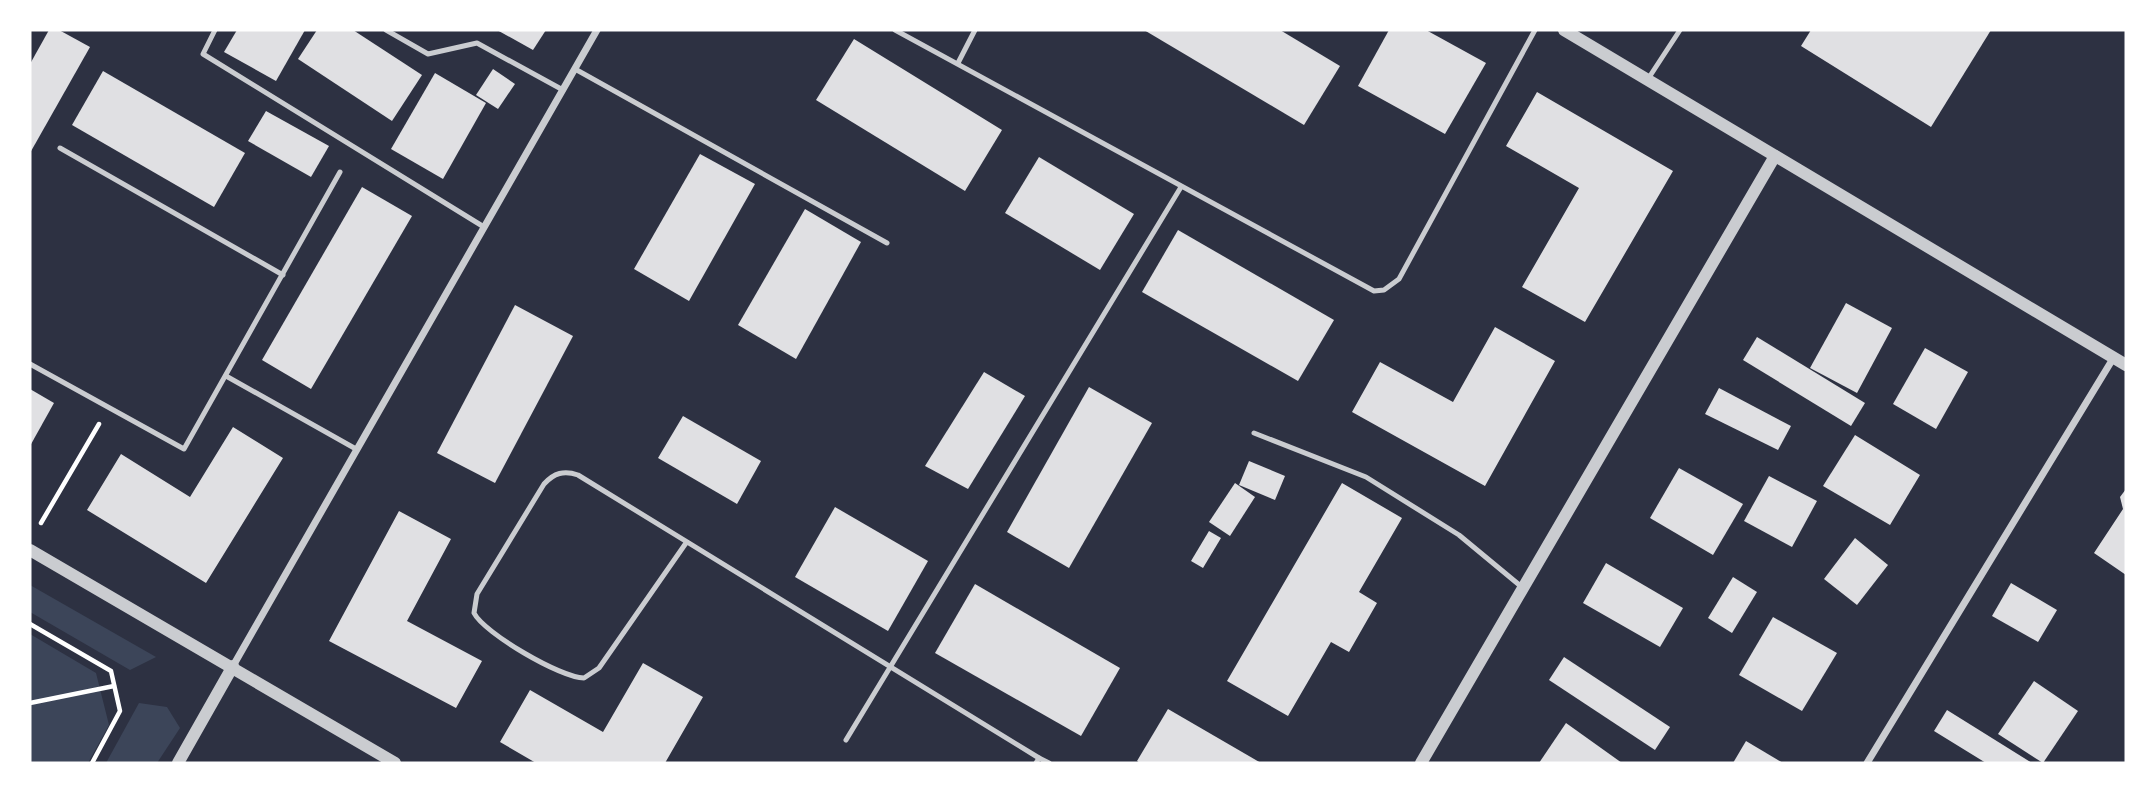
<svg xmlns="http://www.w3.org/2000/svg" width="2156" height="793" font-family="'Open Sans',sans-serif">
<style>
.green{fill:#3c4559}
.building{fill:#e0e0e3}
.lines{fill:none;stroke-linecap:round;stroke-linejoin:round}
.path{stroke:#fff;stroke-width:4.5}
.service{stroke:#caccd0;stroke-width:5}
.minor{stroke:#caccd0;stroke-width:7}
.tertiary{stroke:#caccd0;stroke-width:12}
</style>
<rect width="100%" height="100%" fill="#2d3142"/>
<g class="green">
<path d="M30 585 156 657 130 670 30 612Z"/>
<path d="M30 634 96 673 109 725 88 763H30Z"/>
<path d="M139 703 167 707 180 728 157 763H106Z"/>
</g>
<g class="building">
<path d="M49 30H59L90 47 30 153V64Z"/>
<path d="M237 30H305L276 81 224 52Z"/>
<path d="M317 30H353L422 75 392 121 298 59Z"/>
<path d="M497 30H546L533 50Z"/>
<path d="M1144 30H1280L1340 66 1304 125Z"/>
<path d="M1389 30H1426L1486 63 1445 134 1358 86Z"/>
<path d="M1811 30H1991L1931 127 1801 46Z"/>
<path d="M854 39 1002 130 965 191 816 100Z"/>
<path d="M493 69 515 84 498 109 476 95Z"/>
<path d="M103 71 245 153 214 207 72 125Z"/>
<path d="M435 73 486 103 443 179 391 149Z"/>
<path d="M1537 92 1673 171 1585 322 1522 287 1579 188 1506 146Z"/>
<path d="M266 111 329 146 311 177 248 141Z"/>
<path d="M700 154 755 184 689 301 634 269Z"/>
<path d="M1039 157 1134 214 1100 270 1005 213Z"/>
<path d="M362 187 412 216 311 389 262 360Z"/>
<path d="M805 209 861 242 796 359 738 325Z"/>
<path d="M1178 230 1334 320 1298 381 1142 292Z"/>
<path d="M1846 303 1892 328 1857 393 1810 368Z"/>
<path d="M515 305 573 336 495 483 437 453Z"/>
<path d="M1495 327 1555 361 1485 486 1352 412 1380 362 1453 402Z"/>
<path d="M1757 337 1865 403 1851 426 1743 360Z"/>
<path d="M1925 348 1968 372 1936 429 1893 404Z"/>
<path d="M984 372 1025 396 968 489 925 466Z"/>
<path d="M1089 387 1152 423 1069 568 1007 532Z"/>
<path d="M1719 388 1791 426 1778 450 1705 414Z"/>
<path d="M30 389 54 403 30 446Z"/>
<path d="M683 416 761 461 737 504 658 458Z"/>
<path d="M233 427 283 458 206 583 87 510 121 454 190 497Z"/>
<path d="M1855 435 1920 475 1890 525 1823 486Z"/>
<path d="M1249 461 1285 476 1275 500 1239 485Z"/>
<path d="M1679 468 1743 504 1713 555 1650 518Z"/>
<path d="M1769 476 1817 501 1792 547 1744 521Z"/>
<path d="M1235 483 1255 497 1230 536 1209 522Z"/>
<path d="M1342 483 1402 518 1359 592 1377 603 1349 652 1331 642 1288 716 1227 681Z"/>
<path d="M2126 489V575L2094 553 2123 509 2120 497Z"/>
<path d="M835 507 928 561 888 631 795 577Z"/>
<path d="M399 511 451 539 407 621 482 661 456 708 329 641Z"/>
<path d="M1209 531 1221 538 1203 568 1191 561Z"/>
<path d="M1855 538 1888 565 1857 605 1824 579Z"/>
<path d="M1606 563 1683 608 1660 647 1583 603Z"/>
<path d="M1733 577 1757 592 1732 633 1708 618Z"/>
<path d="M2011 583 2057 610 2038 642 1992 616Z"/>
<path d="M975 584 1120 668 1081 736 935 653Z"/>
<path d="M1773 617 1837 653 1802 711 1739 675Z"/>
<path d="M1564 657 1670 727 1655 750 1549 680Z"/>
<path d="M643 663 703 697 665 763H536L500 742 530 690 603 732Z"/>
<path d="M2034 681 2078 711 2043 763 1998 734Z"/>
<path d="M1168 709 1261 763H1140L1137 761Z"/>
<path d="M1947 710 2032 763H1986L1934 731Z"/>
<path d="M1566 723 1622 763H1539Z"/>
<path d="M1746 741 1783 763H1733Z"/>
</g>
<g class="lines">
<g class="path">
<path d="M41 523 99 424"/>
<path d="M30 624 111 671 120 711 92 763"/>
<path d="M30 703 114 686"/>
</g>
<g class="service">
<path d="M215 30 203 54 484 227"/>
<path d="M386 30 428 54 477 43 563 90"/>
<path d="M895 30 1374 291 1384 290 1399 279 1535 30"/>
<path d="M958 63 975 30"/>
<path d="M575 69 887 243"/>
<path d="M1648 79 1680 30"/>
<path d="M60 148 283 275"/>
<path d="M30 364 184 449 340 172"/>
<path d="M226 376 356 449"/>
<path d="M1254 433 1366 477 1459 535 1523 588"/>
<path d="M686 543 599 668 584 678C561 678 484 633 474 613L477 594 544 484C554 473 564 470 578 475L1039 758 1036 763"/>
<path d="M846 740 1181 187"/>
<path d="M1039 758 1049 763"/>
</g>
<g class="minor">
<path d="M233 666 597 30"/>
<path d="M1867 763 2114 357"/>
</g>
<g class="tertiary">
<path d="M1564 30 2126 365"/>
<path d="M30 550 395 763"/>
<path d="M178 763 233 666"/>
<path d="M1421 763 1775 156"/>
</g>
</g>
<rect width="2156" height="793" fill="none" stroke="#ffffff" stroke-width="63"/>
</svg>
